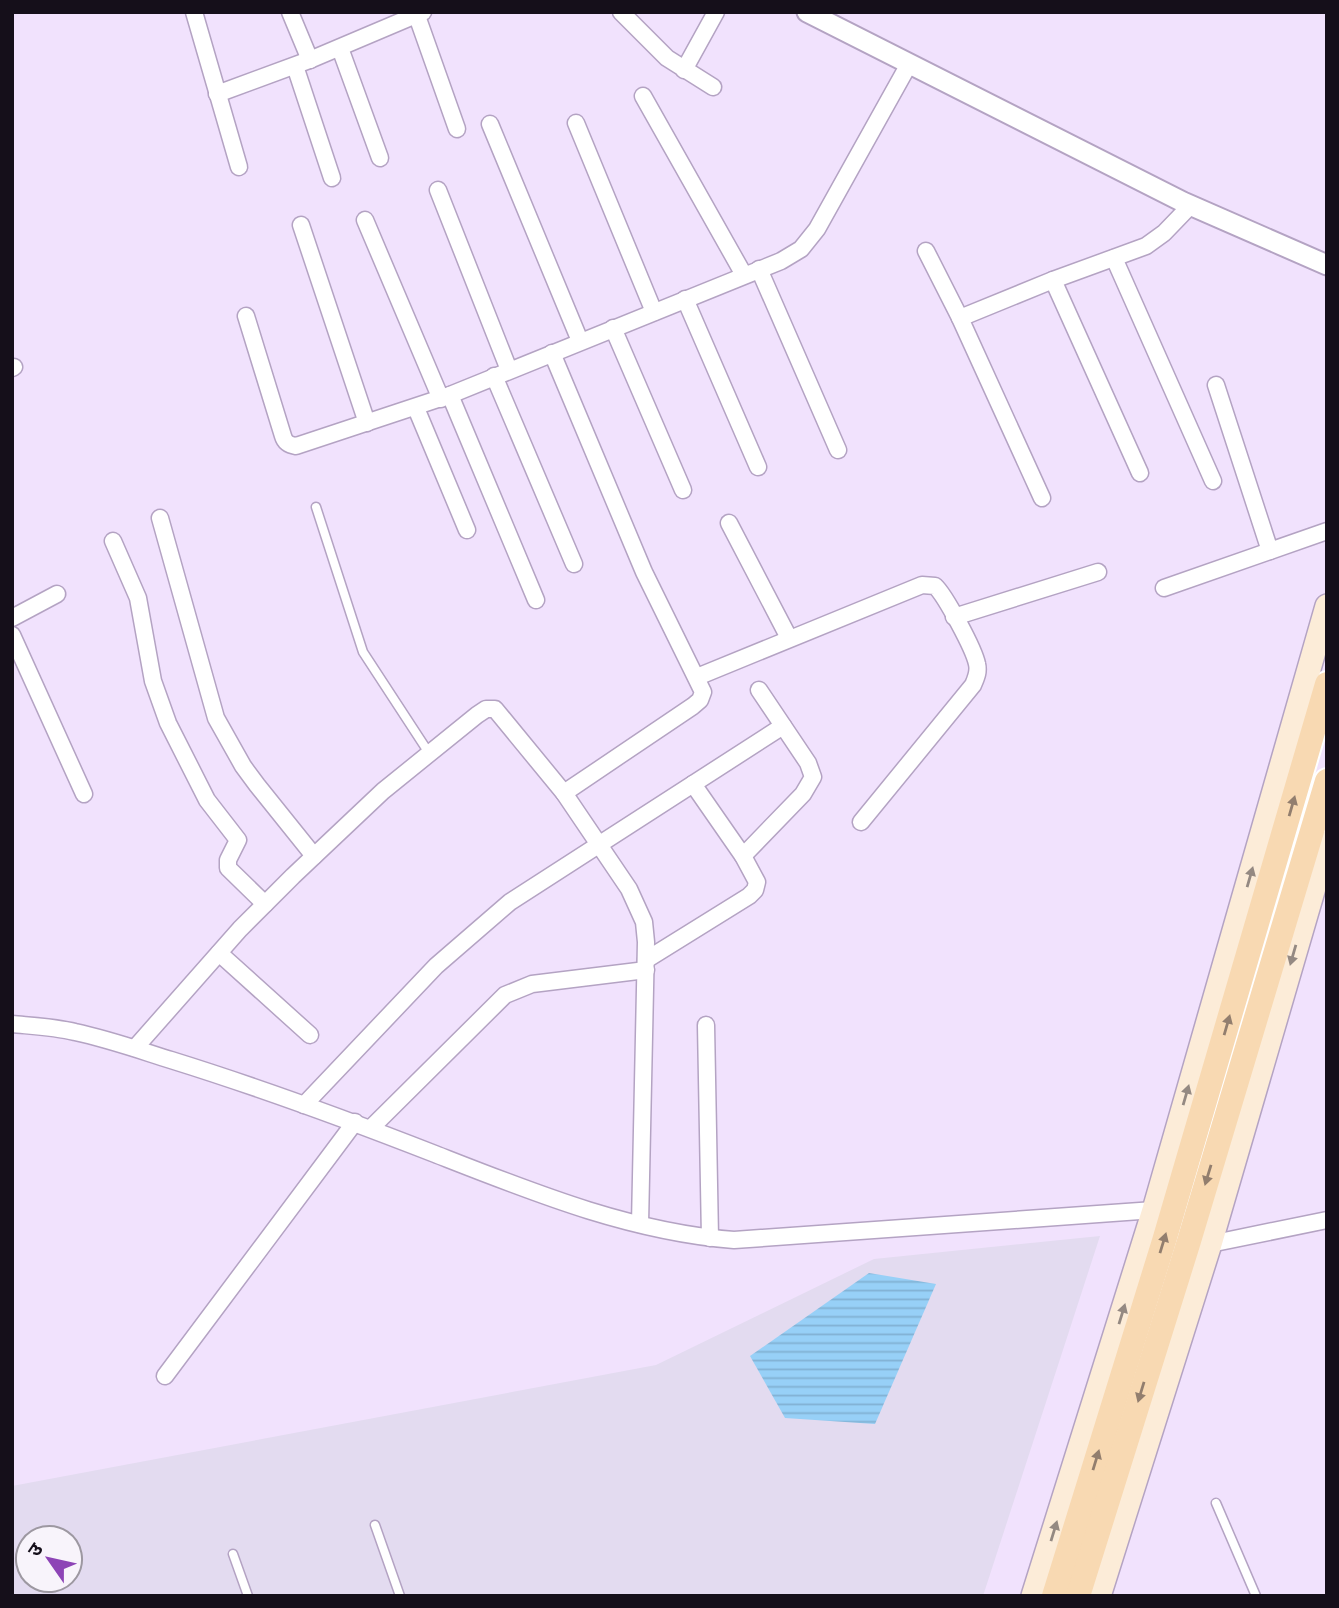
<svg xmlns="http://www.w3.org/2000/svg" width="1339" height="1608" font-family="Ubuntu,'Noto Sans Devanagari',sans-serif">
<style>
.medical{fill:#e3dbf0;fill-rule:evenodd}
.water{fill:url(#water-rules)}
.lines{fill:none;stroke-linecap:round;stroke-linejoin:round}
.service-casing{stroke:#b4a3c3;stroke-width:11}
.minor-casing{stroke:#b4a3c3;stroke-width:19}
.tertiary-casing{stroke:#b4a3c3;stroke-width:23}
.secondary-casing{stroke:#b4a3c3;stroke-width:26}
.primary-casing{stroke:#fff;stroke-width:28}
.service{stroke:#fff;stroke-width:8}
.minor{stroke:#fff;stroke-width:16}
.tertiary{stroke:#fff;stroke-width:19}
.secondary{stroke:#fcecd8;stroke-width:23}
.primary{stroke:#f8d9b2;stroke-width:24}
.oneway{fill:#927e6e}
.oneway2{fill:#948982}
</style>
<defs>
<pattern id="water-rules" width="6" height="5" patternUnits="userSpaceOnUse" patternTransform="scale(1.75)"><rect width="6" height="5" fill="#97d0f7"/><path d="M0 2.5h6" fill="none" stroke="#81b1d3"/></pattern>
</defs>
<rect width="100%" height="100%" fill="#f1e2fd"/>
<path class="medical" d="M1100 1236 983 1596H12V1486L656 1365 874 1259ZM28 1538H70V1580H28Z"/>
<path class="water" d="M869 1273 936 1284 875 1424 785 1418 750 1356Z"/>
<g class="lines">
<defs>
<g id="service">
<path d="M316 507 363 652 429 753"/>
<path d="M1216 1503 1256 1596"/>
<path d="M375 1525 400 1596"/>
<path d="M233 1554 248 1596"/>
</g>
<g id="minor">
<path d="M194 12 239 167"/>
<path d="M290 12 310 60"/>
<path d="M621 12 667 58 713 87"/>
<path d="M417 16 457 129"/>
<path d="M340 48 380 158"/>
<path d="M295 66 332 178"/>
<path d="M684 70 716 12"/>
<path d="M217 94 312 59 423 12"/>
<path d="M643 96 744 275"/>
<path d="M576 123 654 312"/>
<path d="M490 124 580 341"/>
<path d="M438 190 509 370"/>
<path d="M365 220 441 399"/>
<path d="M301 225 367 423"/>
<path d="M926 251 960 318"/>
<path d="M1114 258 1213 481"/>
<path d="M759 269 838 450"/>
<path d="M1053 280 1140 473"/>
<path d="M685 299 758 467"/>
<path d="M246 316 283 436C285 443 289 445 296 446L450 395 781 261 801 249 817 229 909 64"/>
<path d="M613 328 683 490"/>
<path d="M552 353 644 572 703 692 700 700 693 706 564 793"/>
<path d="M12 368 14 367"/>
<path d="M494 376 574 564"/>
<path d="M1216 385 1270 551"/>
<path d="M450 395 536 600"/>
<path d="M416 408 467 530"/>
<path d="M1042 498 960 318 1053 280 1146 246 1164 233 1191 205"/>
<path d="M160 518 216 718 243 766 257 785 314 856"/>
<path d="M729 523 789 638"/>
<path d="M113 541 138 598 153 681 168 723 207 800 238 840 228 860V868L265 904"/>
<path d="M1164 588 1327 531"/>
<path d="M954 617 1098 572"/>
<path d="M12 618 57 594"/>
<path d="M12 635 84 794"/>
<path d="M697 677 922 585 935 586C945 595 974 649 977 664 979 672 976 678 973 685L861 822"/>
<path d="M743 856 803 794 813 777 808 763 759 690"/>
<path d="M219 953 310 1035"/>
<path d="M646 960 749 896 755 890 757 882 743 856 693 784"/>
<path d="M12 1024C33 1026 55 1027 75 1032 108 1039 139 1050 171 1060 261 1088 348 1120 435 1154 532 1192 630 1232 734 1240L1154 1210"/>
<path d="M706 1025 710 1238"/>
<path d="M135 1048 240 929 293 876 383 791 477 715 486 709H495L564 793 629 889 644 922 646 942 640 1224"/>
<path d="M304 1105 436 966 510 902 783 726"/>
<path d="M371 1128 505 995 532 984 646 970"/>
<path d="M1210 1244 1327 1220"/>
<path d="M165 1376 355 1122"/>
</g>
<path id="tertiary" d="M807 12 1183 202 1327 265"/>
<g id="secondary">
<path d="M1033 1596 1154 1210 1327 606"/>
<path d="M1099 1596 1210 1244 1327 843"/>
</g>
<g id="primary">
<path d="M1054 1596 1164 1241 1327 684"/>
<path d="M1078 1596 1189 1241 1327 781"/>
</g>
</defs>
<use href="#service" class="service-casing"/>
<use href="#minor" class="minor-casing"/>
<use href="#tertiary" class="tertiary-casing"/>
<use href="#secondary" class="secondary-casing"/>
<use href="#primary" class="primary-casing"/>
<use href="#service" class="service"/>
<use href="#minor" class="minor"/>
<use href="#tertiary" class="tertiary"/>
<use href="#secondary" class="secondary"/>
<use href="#primary" class="primary"/>
</g>
<defs><path id="oneway-solid" d="M-6-.8H1V-3.2L6.5 0L1 3.2V.8H-6Z" transform="scale(1.75)"/></defs>
<g class="oneway">
<use href="#oneway-solid" transform="translate(1292 806) rotate(-74)"/>
<use href="#oneway-solid" transform="translate(1227 1025) rotate(-74)"/>
<use href="#oneway-solid" transform="translate(1208 1175) rotate(107)"/>
<use href="#oneway-solid" transform="translate(1163 1243) rotate(-73)"/>
<use href="#oneway-solid" transform="translate(1141 1392) rotate(107)"/>
<use href="#oneway-solid" transform="translate(1096 1460) rotate(-73)"/>
</g>
<g class="oneway2">
<use href="#oneway-solid" transform="translate(1250 877) rotate(-74)"/>
<use href="#oneway-solid" transform="translate(1293 955) rotate(106)"/>
<use href="#oneway-solid" transform="translate(1186 1095) rotate(-74)"/>
<use href="#oneway-solid" transform="translate(1122 1314) rotate(-73)"/>
<use href="#oneway-solid" transform="translate(1054 1531) rotate(-73)"/>
</g>
<rect width="1339" height="1608" fill="none" stroke="#150f1a" stroke-width="28"/>
<g transform="translate(49 1559) rotate(304)"><circle r="33" fill="#f8f4fb" stroke="#9d98a1" stroke-width="2"/>
<path d="M0-5L12 26L0 18L-12 26Z" fill="#8d44b6"/>
<text y="-10" font-size="19" font-weight="bold" text-anchor="middle" fill="#150f1a">उ</text>
</g>
</svg>
